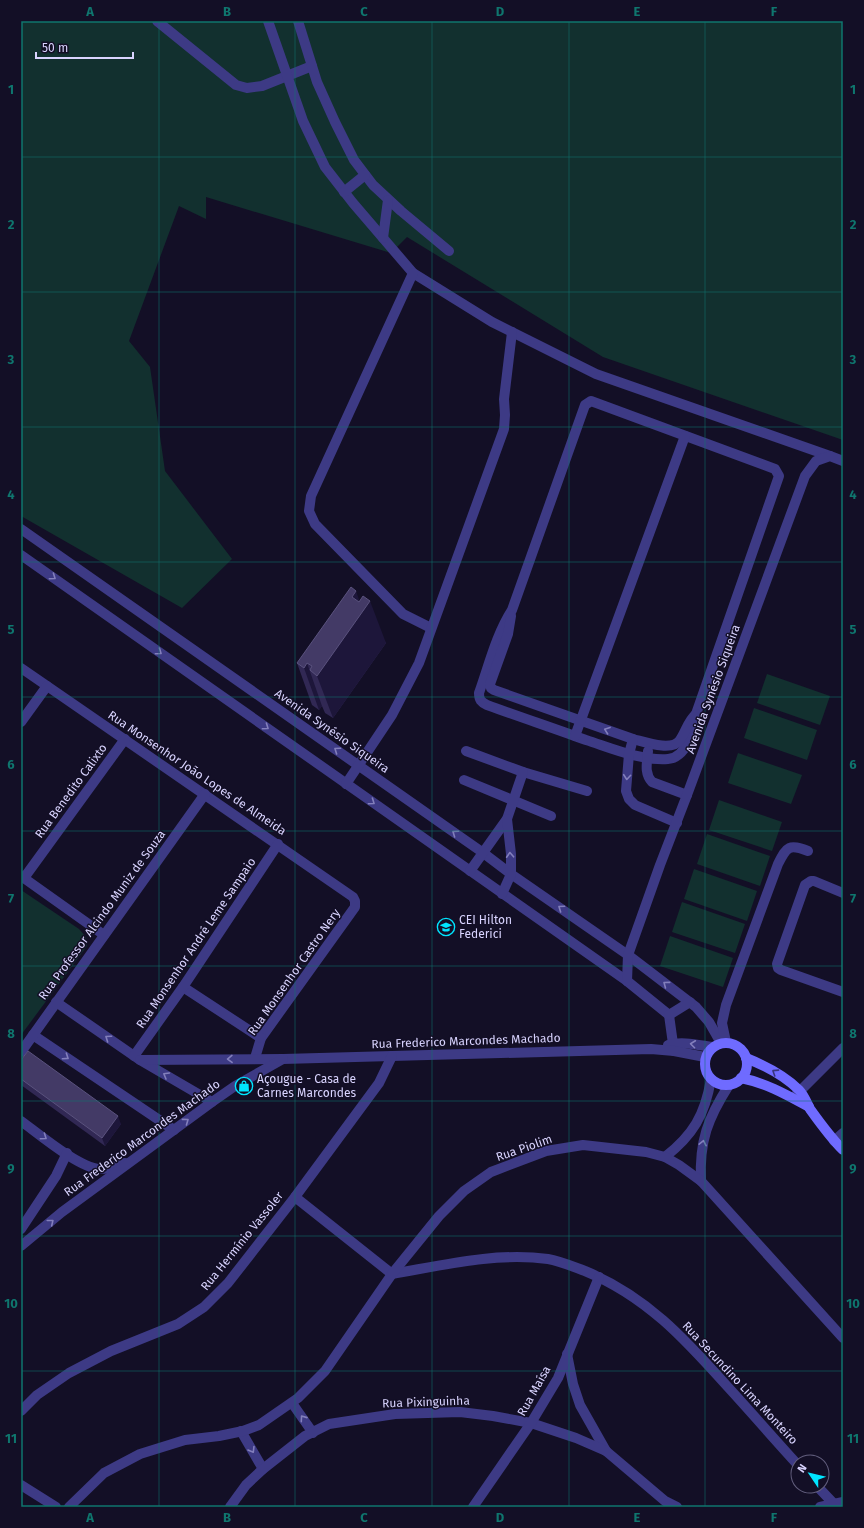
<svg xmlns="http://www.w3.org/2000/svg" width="864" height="1528" font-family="'Fira Sans',sans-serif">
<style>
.green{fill:#12302f}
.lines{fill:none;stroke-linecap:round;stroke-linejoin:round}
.street{stroke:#3d3a85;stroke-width:10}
.secondary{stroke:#6f6bff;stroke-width:10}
.wall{fill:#312854}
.shaded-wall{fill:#1d163a}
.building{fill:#433a66;stroke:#5a527e}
.oneway{stroke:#837fbc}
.oneway2{stroke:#38347d}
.grid{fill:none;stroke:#0f766e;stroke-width:1;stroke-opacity:0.55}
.labels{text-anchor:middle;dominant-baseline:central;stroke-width:3;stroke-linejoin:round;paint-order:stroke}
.street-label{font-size:12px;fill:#d9d4ff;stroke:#130f26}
.poi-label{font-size:12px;fill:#d9d4ff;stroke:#130f26;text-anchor:start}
.neatline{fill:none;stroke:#0f766e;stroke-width:1.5}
.grid-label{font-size:13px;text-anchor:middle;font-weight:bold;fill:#0f766e}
</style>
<rect width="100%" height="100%" fill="#130f26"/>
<g class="green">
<path d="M21 21H843V440L603 357 407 237 391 253 206 197V219L179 206 129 341 150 367 165 471 232 559 182 608 21 516Z"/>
<path d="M767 674 830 696 820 725 757 703Z"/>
<path d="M754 708 817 730 807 760 744 738Z"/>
<path d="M738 753 802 775 791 804 728 783Z"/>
<path d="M719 800 782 822 772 851 709 830Z"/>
<path d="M707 834 770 856 760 886 697 864Z"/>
<path d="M694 869 757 891 747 921 684 899Z"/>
<path d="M21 890 79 929 86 937 87 946 21 1035Z"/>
<path d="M682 902 745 924 735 953 672 932Z"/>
<path d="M670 936 733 958 723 987 660 966Z"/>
</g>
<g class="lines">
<g class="street">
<path d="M157 21 236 85 247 88 262 86 312 66"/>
<path d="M268 21 303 121 325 167 353 203 413 273 492 322 596 374 830 456"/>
<path d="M298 21 317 82 335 122 354 160 373 185 401 211 449 251"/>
<path d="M344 192 365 175"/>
<path d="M383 238 388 200"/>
<path d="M413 273 311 496 309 511 315 524 403 614 431 628"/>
<path d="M591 401 775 469 779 476 696 714C698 728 685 758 668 759 641 761 611 748 586 740 553 728 520 717 487 705 481 702 479 700 479 693 489 665 496 635 512 610L585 405Z"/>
<path d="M21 529 482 852 511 874 628 955 696 1007 709 1022 721 1043"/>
<path d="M21 555 627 981 669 1015 674 1051"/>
<path d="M511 616 508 634 490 684 491 688 494 690 633 739C645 742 672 752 680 740 686 731 688 721 696 714"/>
<path d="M21 668 353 897 355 901V907L261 1038 255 1058"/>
<path d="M21 722 47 686"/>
<path d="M575 736 685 436"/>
<path d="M633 739 629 754 626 791 629 799 635 805 677 823"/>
<path d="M466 751 523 772 587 791"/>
<path d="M648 751C647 763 644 773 652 782L687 795"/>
<path d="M464 780 551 816"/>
<path d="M346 784 392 715 419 663 504 429 505 415 504 399 512 332"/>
<path d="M470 871 507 819 523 772"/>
<path d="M21 876 104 935"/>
<path d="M24 878 125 739"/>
<path d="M843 893 814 881H811L805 885 777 964 778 968 781 970 843 992"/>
<path d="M502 894 511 874V854L507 819"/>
<path d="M627 981 628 955 660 865 687 795 805 476 816 461 830 456 843 461"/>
<path d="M183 987 261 1038"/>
<path d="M56 1002 140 1060 212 1102"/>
<path d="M669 1015 690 1002"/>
<path d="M33 1035 174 1130"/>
<path d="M726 1042 722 1023 726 1005 778 864C787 846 789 844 808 851"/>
<path d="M668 1045C682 1041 698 1045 712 1047"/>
<path d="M21 1052 205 794"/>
<path d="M134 1056 183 987 278 844"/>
<path d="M140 1060 283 1059 651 1049 674 1051 705 1057"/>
<path d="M795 1096 843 1048"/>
<path d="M21 1121C39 1134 79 1168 100 1169 109 1169 117 1166 125 1163"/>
<path d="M834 1141 843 1133"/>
<path d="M665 1157C693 1135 705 1115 711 1079"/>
<path d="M701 1181C699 1141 708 1118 729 1085"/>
<path d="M295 1197 392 1274C444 1265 496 1252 548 1259 560 1261 574 1267 585 1271 646 1296 685 1339 727 1386 751 1412 774 1439 798 1465"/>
<path d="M21 1229 56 1176 67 1153"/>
<path d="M21 1246 62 1212 212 1102 235 1086 283 1059"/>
<path d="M567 1354 573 1384 580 1405 606 1451"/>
<path d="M292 1403 313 1433"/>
<path d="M21 1411 37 1395 69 1373 111 1351 178 1324 204 1307 228 1283 295 1197 379 1083 392 1056"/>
<path d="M241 1431 263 1469"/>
<path d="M21 1485 56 1507"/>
<path d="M817 1486 834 1504"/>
<path d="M69 1507 104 1473 140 1454 185 1440 219 1436 243 1431 259 1425 298 1398 325 1371 392 1274 439 1216 464 1191 491 1172 546 1151 583 1145 646 1152 665 1157 679 1165 701 1181 843 1338"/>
<path d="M230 1507 246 1485 263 1469 305 1436 329 1424 395 1414 460 1412 493 1416 531 1423 576 1438 606 1451 665 1501 677 1507"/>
<path d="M473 1507 531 1423 558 1378 599 1277"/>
<path d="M820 1507 843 1502"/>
</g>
<g class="secondary">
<circle cx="726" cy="1064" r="21"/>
<path d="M746 1058C766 1066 784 1075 799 1090 804 1095 807 1103 810 1109 820 1123 831 1138 843 1150"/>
<path d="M741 1078C766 1083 787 1095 809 1107"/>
</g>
</g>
<g class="wall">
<path d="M360 601 386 643 333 718 325 713 322 706 319 710 312 705 297 663Z"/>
<path d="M21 1060 121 1124 105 1146 21 1085Z"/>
</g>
<g class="shaded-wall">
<path d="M356 591 363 611 370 601 386 643 333 718 317 676 352 597Z"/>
<path d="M307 663 322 706 319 710 304 668Z"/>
<path d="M118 1116 121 1124 105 1146 102 1138Z"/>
</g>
<g class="building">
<path d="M351 587 356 591 352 597 359 602 363 596 370 601 317 676 310 670 312 666 307 663 304 668 297 663Z"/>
<path d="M28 1051 118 1116 102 1138 21 1079V1060Z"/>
</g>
<defs><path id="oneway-chevron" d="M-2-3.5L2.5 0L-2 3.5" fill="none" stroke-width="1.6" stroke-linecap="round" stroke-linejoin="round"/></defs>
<g class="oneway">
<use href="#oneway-chevron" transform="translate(53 577) rotate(35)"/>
<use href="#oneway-chevron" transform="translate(159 652) rotate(35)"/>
<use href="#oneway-chevron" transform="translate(266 727) rotate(35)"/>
<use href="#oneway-chevron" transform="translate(607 730) rotate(-160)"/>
<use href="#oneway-chevron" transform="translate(337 750) rotate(-145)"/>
<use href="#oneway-chevron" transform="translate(627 777) rotate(95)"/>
<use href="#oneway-chevron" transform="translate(372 802) rotate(35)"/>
<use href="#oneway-chevron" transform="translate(455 833) rotate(-145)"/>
<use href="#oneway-chevron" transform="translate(510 855) rotate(-93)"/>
<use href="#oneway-chevron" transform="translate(561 908) rotate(-145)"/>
<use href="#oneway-chevron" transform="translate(666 984) rotate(-143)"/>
<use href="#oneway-chevron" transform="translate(108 1038) rotate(-145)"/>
<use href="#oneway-chevron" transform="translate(693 1044) rotate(-173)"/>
<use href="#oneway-chevron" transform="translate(66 1057) rotate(34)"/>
<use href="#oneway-chevron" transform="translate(230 1059) rotate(179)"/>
<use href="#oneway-chevron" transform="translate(166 1075) rotate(-150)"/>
<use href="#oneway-chevron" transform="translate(186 1121) rotate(-36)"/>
<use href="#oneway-chevron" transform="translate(44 1137) rotate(35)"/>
<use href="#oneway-chevron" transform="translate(703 1143) rotate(-78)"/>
<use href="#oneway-chevron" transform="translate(51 1222) rotate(-39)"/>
<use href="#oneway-chevron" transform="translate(303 1418) rotate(-125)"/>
<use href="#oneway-chevron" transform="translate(252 1450) rotate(59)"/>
</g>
<use class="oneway2" href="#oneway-chevron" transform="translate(775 1072) rotate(-147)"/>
<path class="grid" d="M159 21V1507M295 21V1507M432 21V1507M569 21V1507M705 21V1507M21 157H843M21 292H843M21 427H843M21 562H843M21 697H843M21 831H843M21 966H843M21 1101H843M21 1236H843M21 1371H843"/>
<defs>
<symbol id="school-ring" viewBox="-11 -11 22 22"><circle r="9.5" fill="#130f26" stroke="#00e5ff" stroke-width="1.5"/><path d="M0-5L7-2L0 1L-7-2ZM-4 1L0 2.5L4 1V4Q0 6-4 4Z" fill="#00e5ff"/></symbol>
<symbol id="shop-ring" viewBox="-11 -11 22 22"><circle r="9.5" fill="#130f26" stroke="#00e5ff" stroke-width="1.5"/><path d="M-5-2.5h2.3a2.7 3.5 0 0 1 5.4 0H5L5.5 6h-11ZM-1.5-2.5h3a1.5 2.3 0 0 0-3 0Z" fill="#00e5ff"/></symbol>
</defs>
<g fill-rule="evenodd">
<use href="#school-ring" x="436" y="917" width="20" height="20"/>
<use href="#shop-ring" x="234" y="1076" width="20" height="20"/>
</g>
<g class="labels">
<g class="street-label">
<text transform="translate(713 689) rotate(-70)">Avenida Synésio Siqueira</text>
<text transform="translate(332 731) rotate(35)">Avenida Synésio Siqueira</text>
<text transform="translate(197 773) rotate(34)">Rua Monsenhor João Lopes de Almeida</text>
<text transform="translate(71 791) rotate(-54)">Rua Benedito Calixto</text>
<text transform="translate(102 915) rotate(-54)">Rua Professor Alcindo Muniz de Souza</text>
<text transform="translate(196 943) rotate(-56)">Rua Monsenhor André Leme Sampaio</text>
<text transform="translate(294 972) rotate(-55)">Rua Monsenhor Castro Nery</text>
<text transform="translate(466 1041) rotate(-2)">Rua Frederico Marcondes Machado</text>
<text transform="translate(142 1138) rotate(-36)">Rua Frederico Marcondes Machado</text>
<text transform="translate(524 1148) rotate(-19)">Rua Piolim</text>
<text transform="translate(242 1241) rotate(-51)">Rua Hermínio Vassoler</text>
<text transform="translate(740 1383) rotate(47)">Rua Secundino Lima Monteiro</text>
<text transform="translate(534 1391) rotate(-61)">Rua Maísa</text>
<text transform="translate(426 1402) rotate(-2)">Rua Pixinguinha</text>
</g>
<g class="poi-label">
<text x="459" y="920">CEI Hilton<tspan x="459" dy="14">Federici</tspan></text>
<text x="257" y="1079">Açougue - Casa de<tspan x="257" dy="14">Carnes Marcondes</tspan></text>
</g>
</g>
<rect width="864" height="1528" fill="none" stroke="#130f26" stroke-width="44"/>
<g transform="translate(810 1474) rotate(305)"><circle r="19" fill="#130f26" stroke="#625e7d"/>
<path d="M0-3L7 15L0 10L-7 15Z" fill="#00e5ff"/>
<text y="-6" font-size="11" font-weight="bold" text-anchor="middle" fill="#d9d4ff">N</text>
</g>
<path d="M36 52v6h97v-6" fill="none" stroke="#d9d4ff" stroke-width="2"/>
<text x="42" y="52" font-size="12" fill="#d9d4ff" stroke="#130f26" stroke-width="3" paint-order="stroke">50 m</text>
<rect x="22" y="22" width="820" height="1484" class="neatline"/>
<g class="grid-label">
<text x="90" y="16">A</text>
<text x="227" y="16">B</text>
<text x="364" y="16">C</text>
<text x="500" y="16">D</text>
<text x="637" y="16">E</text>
<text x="774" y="16">F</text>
<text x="11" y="94">1</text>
<text x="853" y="94">1</text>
<text x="11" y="229">2</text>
<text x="853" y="229">2</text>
<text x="11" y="364">3</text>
<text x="853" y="364">3</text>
<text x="11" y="499">4</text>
<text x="853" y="499">4</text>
<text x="11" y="634">5</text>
<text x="853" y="634">5</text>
<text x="11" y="769">6</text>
<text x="853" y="769">6</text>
<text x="11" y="903">7</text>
<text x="853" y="903">7</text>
<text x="11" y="1038">8</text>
<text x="853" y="1038">8</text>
<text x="11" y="1173">9</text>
<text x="853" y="1173">9</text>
<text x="11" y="1308">10</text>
<text x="853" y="1308">10</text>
<text x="11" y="1443">11</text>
<text x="853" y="1443">11</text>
<text x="90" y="1522">A</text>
<text x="227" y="1522">B</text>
<text x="364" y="1522">C</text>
<text x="500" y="1522">D</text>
<text x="637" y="1522">E</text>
<text x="774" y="1522">F</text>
</g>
</svg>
